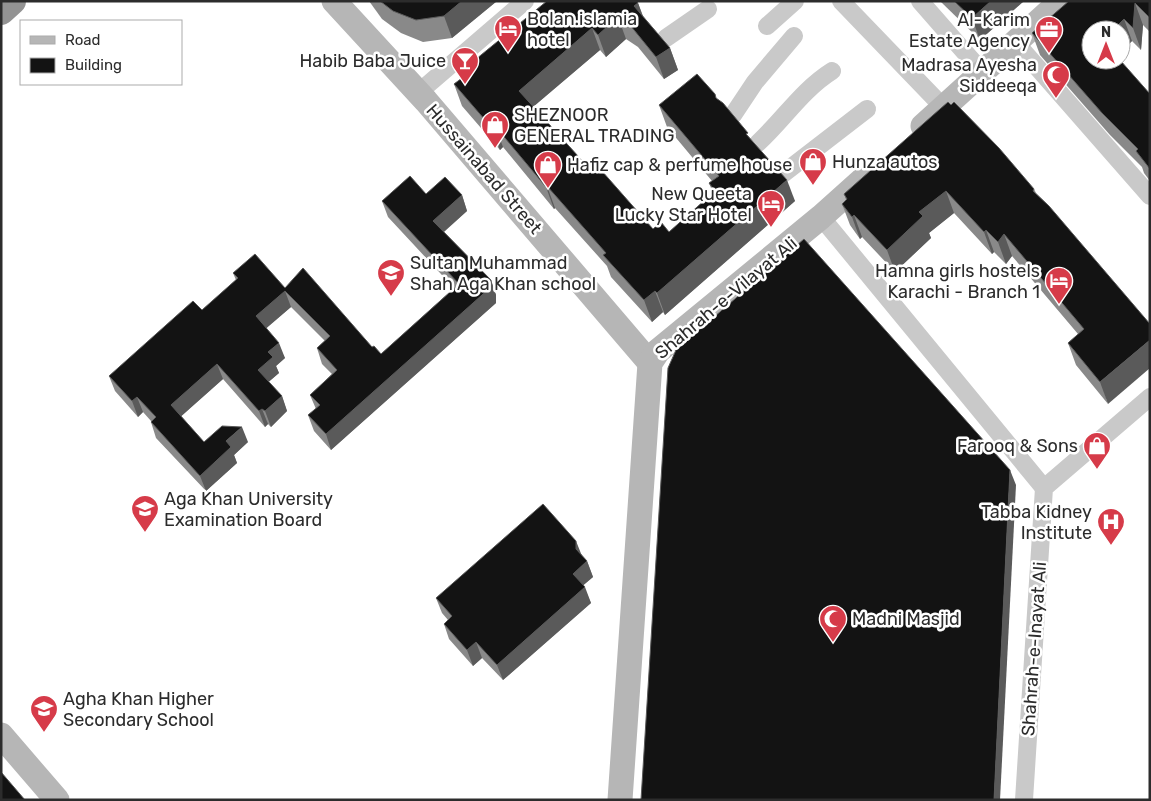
<svg xmlns="http://www.w3.org/2000/svg" width="1151" height="801" font-family="Rubik,sans-serif">
<style>
.lines{fill:none;stroke-linecap:round;stroke-linejoin:round}
.street{stroke:#c9c9c9;stroke-width:18}
.secondary{stroke:#b6b6b6;stroke-width:25}
.highway{stroke:#939393;stroke-width:28}
.wall{fill:#898989}
.shaded-wall{fill:#5a5a5a}
.building{fill:#131313;stroke:#5a5a5a}
.labels{text-anchor:middle;dominant-baseline:central;stroke-width:5;stroke-linejoin:round;paint-order:stroke}
.poi-label{font-size:18px;fill:#2c2c2c;stroke:#fff;text-anchor:start}
.street-label{font-size:18px;fill:#2c2c2c;stroke:#fff}
</style>
<rect width="100%" height="100%" fill="#fff"/>
<g class="lines">
<g class="street">
<path d="M841 1 944 108"/>
<path d="M920 1 983 73"/>
<path d="M767 26 795 1"/>
<path d="M666 38 708 9"/>
<path d="M1016 43 1150 196"/>
<path d="M418 93 525 1"/>
<path d="M733 115 755 82 794 36"/>
<path d="M758 143C784 119 802 90 832 71"/>
<path d="M784 173 867 109"/>
<path d="M821 217 1044 488"/>
<path d="M1024 800 1044 488 1150 397"/>
</g>
<g class="secondary">
<path d="M334 1 426 101 650 363"/>
<path d="M923 126 1061 1"/>
<path d="M1 735 57 800"/>
<path d="M620 800 650 363 658 351 821 217 869 174"/>
</g>
<path class="highway" d="M1 11 12 1"/>
</g>
<g class="wall">
<path d="M369 1H497L452 38 423 42 401 33 382 19Z"/>
<path d="M940 1H1024L980 40Z"/>
<path d="M1069 1H1150V32L1143 25 1141 50 1132 41 1121 52V30H1091L1150 94V181L1144 173 1142 167 1110 135 1040 55 1032 33Z"/>
<path d="M638 3 643 16 670 48 678 70 664 79 638 47 626 39 606 57 600 50 533 107 588 167 653 229 669 232 713 193 709 183 712 181 667 127 659 105 715 94 716 99 750 138 795 201 665 315 663 312 652 322 611 277 607 266 555 208 554 209 503 147 500 150 462 106 454 84 461 79 459 73Z"/>
<path d="M1034 189 1036 193 1049 206 1108 404 1076 365 1068 343 1078 334 1012 256 1006 264 994 252 992 254 954 213 929 233 931 238 895 272 862 237 860 239 850 225 842 204 846 200 844 194Z"/>
<path d="M426 194 462 195 467 211 444 232 491 280 496 295V303L331 450 314 431 308 415 316 409 310 395 332 374 322 364 317 348 325 341 291 307 266 328 285 358 276 366 279 373 268 382 282 396 287 411 271 427 268 424 265 427 223 379 181 416 204 442H248L234 455 237 463 206 491 156 438 151 422V421L143 412 138 417 115 391 109 376 202 310 236 280 233 273 285 288 381 354 454 288 388 217 382 201Z"/>
<path d="M581 554 587 561 593 577 583 585 591 603 503 680 482 658 473 666 449 639 444 624 448 620 442 613 436 598Z"/>
</g>
<g class="shaded-wall">
<path d="M462 1H497L452 38 444 16Z"/>
<path d="M991 1H1024L980 40 972 18Z"/>
<path d="M638 3 646 25 634 6Z"/>
<path d="M1135 3 1143 25 1141 50 1133 28Z"/>
<path d="M618 17 626 39 606 57 598 35Z"/>
<path d="M1124 19 1132 41 1121 52V30H1113Z"/>
<path d="M592 28 600 50 527 112 519 91Z"/>
<path d="M670 48 678 70 664 79 656 57Z"/>
<path d="M495 126 503 147 500 150 492 128Z"/>
<path d="M787 180 795 201 665 315 657 293Z"/>
<path d="M547 186 555 208 554 209 546 187Z"/>
<path d="M946 191 954 213 929 233 931 238 895 272 887 250 919 212Z"/>
<path d="M462 195 467 211 439 236 433 221Z"/>
<path d="M854 215 862 237 860 239 852 217Z"/>
<path d="M986 230 994 252 992 254 984 232Z"/>
<path d="M1004 234 1012 256 1006 264 998 242Z"/>
<path d="M491 280 496 295V303L331 450 326 434Z"/>
<path d="M285 291 291 307 262 332 256 316Z"/>
<path d="M655 291 663 312 652 322 644 300Z"/>
<path d="M1150 340V368L1108 404 1100 382Z"/>
<path d="M279 343 285 358 276 366 279 373 264 386 258 370 268 352Z"/>
<path d="M217 364 223 379 177 420 171 405Z"/>
<path d="M282 396 287 411 271 427 265 411Z"/>
<path d="M137 397 143 412 138 417 132 401Z"/>
<path d="M262 409 268 424 265 427 259 411Z"/>
<path d="M242 427 248 442 234 455 237 463 206 491 200 476 226 441Z"/>
<path d="M1010 470 1016 485 1000 800H994Z"/>
<path d="M576 541 582 556 576 549Z"/>
<path d="M587 561 593 577 579 589 573 574Z"/>
<path d="M585 587 591 603 503 680 497 665Z"/>
<path d="M476 642 482 658 473 666 467 650Z"/>
</g>
<g class="building">
<path d="M380 1H462L444 16 416 20 393 11Z"/>
<path d="M547 1H636L638 3 634 6 670 48 656 57 630 25 618 17 598 35 592 28 519 91 588 167 594 162 653 229 661 222 669 232 715 191 709 183 719 176 659 105 697 74 715 94 716 98 723 103 748 133 746 134 787 180 657 293 655 291 644 300 603 255 606 253 547 186 546 187 495 126 492 128 454 84 462 78 459 73Z"/>
<path d="M954 1H991L972 18Z"/>
<path d="M1069 1H1150V18L1135 3 1133 28 1124 19 1113 30H1091V60H1120L1150 94V169L1136 151 1138 149 1102 113 1032 33Z"/>
<path d="M948 102 951 105 954 102 999 148 1034 189 1033 191 1049 206 1150 324V340L1100 382 1068 343 1084 329 1004 234 998 242 986 230 984 232 946 191 919 212 923 216 887 250 854 215 852 217 842 204 847 199 844 194 932 116Z"/>
<path d="M410 176 426 194 445 177 462 195 433 221 491 280V287L326 434 308 415 320 405 310 395 337 370 317 348 330 336 285 291 256 316 279 343 268 352 273 357 258 370 282 396 265 411 262 409 259 411 217 364 171 405 204 442 222 426 242 427 226 441 231 447 200 476 151 422 156 417 137 397 132 401 109 376 193 301 202 310 238 278 233 273 255 254 285 288 303 268 372 347 374 346 381 354 459 284 382 201Z"/>
<path d="M804 239 1010 470 994 800H641L668 368 676 350Z"/>
<path d="M543 504 576 541V549L587 561 573 574 585 587 497 665 476 642 467 650 444 624 452 616 436 598Z"/>
<path d="M1 772 25 800H1Z"/>
</g>
<defs>
<symbol id="hotel-pin" viewBox="-11 -11 22 30"><path d="M0 17L-7.5 6A9.5 9.5 0 1 1 7.5 6Z" fill="#d63b49" stroke="#fff"/><path d="M-6-4.5h1.5V1H6V5H4.5V3h-9V5H-6ZM-4 0a1.8 1.8 0 1 1 3.6 0ZM.5 0V-2.5h3Q6-2.5 6 0Z" fill="#fff"/></symbol>
<symbol id="office-pin" viewBox="-11 -11 22 30"><path d="M0 17L-7.5 6A9.5 9.5 0 1 1 7.5 6Z" fill="#d63b49" stroke="#fff"/><path d="M-6-3h4V-5.5h4V-3h4V5H-6ZM-1-4.5V-3h2v-1.5ZM-6 0V1H6V0Z" fill="#fff"/></symbol>
<symbol id="bar-pin" viewBox="-11 -11 22 30"><path d="M0 17L-7.5 6A9.5 9.5 0 1 1 7.5 6Z" fill="#d63b49" stroke="#fff"/><path d="M-6-5H6L.8 .8V4.5H3.5V6h-7V4.5H-.8V.8Z" fill="#fff"/></symbol>
<symbol id="mosque-pin" viewBox="-11 -11 22 30"><path d="M0 17L-7.5 6A9.5 9.5 0 1 1 7.5 6Z" fill="#d63b49" stroke="#fff"/><path d="M3.5-4.9A6 6 0 1 0 3.5 4.9A5 5 0 1 1 3.5-4.9Z" fill="#fff"/></symbol>
<symbol id="shop-pin" viewBox="-11 -11 22 30"><path d="M0 17L-7.5 6A9.5 9.5 0 1 1 7.5 6Z" fill="#d63b49" stroke="#fff"/><path d="M-5-2.5h2.3a2.7 3.5 0 0 1 5.4 0H5L5.5 6h-11ZM-1.5-2.5h3a1.5 2.3 0 0 0-3 0Z" fill="#fff"/></symbol>
<symbol id="school-pin" viewBox="-11 -11 22 30"><path d="M0 17L-7.5 6A9.5 9.5 0 1 1 7.5 6Z" fill="#d63b49" stroke="#fff"/><path d="M0-5L7-2L0 1L-7-2ZM-4 1L0 2.5L4 1V4Q0 6-4 4Z" fill="#fff"/></symbol>
<symbol id="university-pin" viewBox="-11 -11 22 30"><path d="M0 17L-7.5 6A9.5 9.5 0 1 1 7.5 6Z" fill="#d63b49" stroke="#fff"/><path d="M0-5L7-2L0 1L-7-2ZM-4 1L0 2.5L4 1V4Q0 6-4 4Z" fill="#fff"/></symbol>
<symbol id="hospital-pin" viewBox="-11 -11 22 30"><path d="M0 17L-7.5 6A9.5 9.5 0 1 1 7.5 6Z" fill="#d63b49" stroke="#fff"/><path d="M-5-5h3v3.5h4V-5h3V5h-3V1.5h-4V5h-3Z" fill="#fff"/></symbol>
</defs>
<g fill-rule="evenodd">
<use href="#hotel-pin" x="492" y="13" width="32" height="43"/>
<use href="#office-pin" x="1033" y="14" width="32" height="43"/>
<use href="#bar-pin" x="449" y="45" width="32" height="43"/>
<use href="#mosque-pin" x="1040" y="59" width="32" height="43"/>
<use href="#shop-pin" x="479" y="109" width="32" height="43"/>
<use href="#shop-pin" x="797" y="146" width="32" height="43"/>
<use href="#shop-pin" x="532" y="149" width="32" height="43"/>
<use href="#hotel-pin" x="755" y="188" width="32" height="43"/>
<use href="#school-pin" x="375" y="257" width="32" height="43"/>
<use href="#hotel-pin" x="1043" y="265" width="32" height="43"/>
<use href="#shop-pin" x="1081" y="430" width="32" height="43"/>
<use href="#university-pin" x="129" y="493" width="32" height="43"/>
<use href="#hospital-pin" x="1095" y="506" width="32" height="43"/>
<use href="#mosque-pin" x="817" y="603" width="32" height="43"/>
<use href="#school-pin" x="28" y="693" width="32" height="43"/>
</g>
<g class="labels">
<g class="poi-label">
<text x="527" y="19">Bolan.islamia<tspan x="527" dy="21">hotel</tspan></text>
<text x="1030" y="20" text-anchor="end">Al-Karim<tspan x="1030" dy="21">Estate Agency</tspan></text>
<text x="446" y="61" text-anchor="end">Habib Baba Juice</text>
<text x="1037" y="65" text-anchor="end">Madrasa Ayesha<tspan x="1037" dy="21">Siddeeqa</tspan></text>
<text x="514" y="115">SHEZNOOR<tspan x="514" dy="21">GENERAL TRADING</tspan></text>
<text x="832" y="162">Hunza autos</text>
<text x="567" y="165">Hafiz cap &amp; perfume house</text>
<text x="752" y="194" text-anchor="end">New Queeta<tspan x="752" dy="21">Lucky Star Hotel</tspan></text>
<text x="410" y="263">Sultan Muhammad<tspan x="410" dy="21">Shah Aga Khan school</tspan></text>
<text x="1040" y="271" text-anchor="end">Hamna girls hostels<tspan x="1040" dy="21">Karachi - Branch 1</tspan></text>
<text x="1078" y="446" text-anchor="end">Farooq &amp; Sons</text>
<text x="164" y="499">Aga Khan University<tspan x="164" dy="21">Examination Board</tspan></text>
<text x="1092" y="512" text-anchor="end">Tabba Kidney<tspan x="1092" dy="21">Institute</tspan></text>
<text x="852" y="619">Madni Masjid</text>
<text x="63" y="699">Agha Khan Higher<tspan x="63" dy="21">Secondary School</tspan></text>
</g>
<g class="street-label">
<text transform="translate(484 169) rotate(49)">Hussainabad Street</text>
<text transform="translate(726 298) rotate(-40)">Shahrah-e-Vilayat Ali</text>
<text transform="translate(1034 649) rotate(-86)">Shahrah-e-Inayat Ali</text>
</g>
</g>
<rect width="1151" height="801" fill="none" stroke="#2c2c2c" stroke-width="5"/>
<rect x="20" y="20" width="162" height="65" fill="#ffffff" stroke="#ababab"/>
<rect x="30" y="36" width="25" height="8" fill="#b6b6b6" stroke="#ababab"/>
<text x="65" y="45" font-size="15" fill="#2c2c2c">Road</text>
<rect x="30" y="58" width="25" height="15" fill="#131313" stroke="#ababab"/>
<text x="65" y="70" font-size="15" fill="#2c2c2c">Building</text>
<g transform="translate(1106 45)"><circle r="24" fill="#ffffff" stroke="#ababab"/>
<path d="M0-4L9 19L0 12L-9 19Z" fill="#d63b49"/>
<text y="-8" font-size="14" font-weight="bold" text-anchor="middle" fill="#2c2c2c">N</text>
</g>
</svg>
